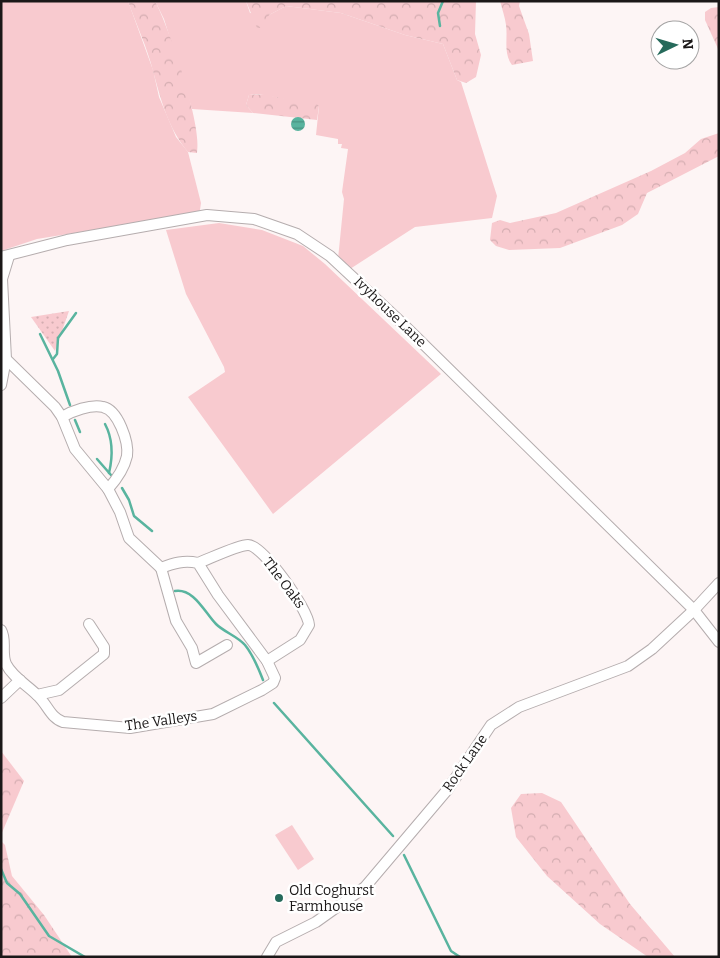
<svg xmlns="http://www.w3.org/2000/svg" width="720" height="958" font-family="Bitter,serif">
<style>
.grass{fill:#f8cacf}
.forest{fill:url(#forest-crowns)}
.park{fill:url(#park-dots)}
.water{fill:url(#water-rules)}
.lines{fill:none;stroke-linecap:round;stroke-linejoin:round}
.stream{stroke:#59b49f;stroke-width:2.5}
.minor-casing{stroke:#b5adae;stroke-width:12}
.minor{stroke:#fff;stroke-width:10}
.poi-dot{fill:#266a5b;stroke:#fff;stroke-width:2}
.labels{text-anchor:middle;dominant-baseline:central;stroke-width:5;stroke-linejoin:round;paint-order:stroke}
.street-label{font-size:14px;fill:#1b1818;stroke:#fff}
.poi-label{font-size:14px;fill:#1b1818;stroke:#fff;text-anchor:start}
</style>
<defs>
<pattern id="forest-crowns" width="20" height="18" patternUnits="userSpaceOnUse" patternTransform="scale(1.25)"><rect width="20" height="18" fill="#f8cacf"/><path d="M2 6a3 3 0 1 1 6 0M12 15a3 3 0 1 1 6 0" fill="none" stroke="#d4adb1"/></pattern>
<pattern id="park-dots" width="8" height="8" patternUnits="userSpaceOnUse" patternTransform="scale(1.25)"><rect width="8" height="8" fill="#f8cacf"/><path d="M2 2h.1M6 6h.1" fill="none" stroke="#d4adb1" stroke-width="1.8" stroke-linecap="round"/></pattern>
<pattern id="water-rules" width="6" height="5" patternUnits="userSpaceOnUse" patternTransform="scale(1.25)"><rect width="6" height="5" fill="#59b49f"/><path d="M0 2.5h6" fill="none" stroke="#499181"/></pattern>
</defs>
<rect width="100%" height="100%" fill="#fdf5f5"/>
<g class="grass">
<path d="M1 1H128L153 70 159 97 176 137 188 152 201 203 200 210 197 213 37 239 1 251Z"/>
<path d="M155 1H246L250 13 269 15 286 6 341 13 405 35 443 44 457 80 461 82 497 196 492 218 415 227 350 269 338 259 344 199 342 192 348 149 341 148 342 144H338V139L316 135 319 106 259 94 249 95 246 105 253 113 192 109 164 19Z"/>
<path d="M219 223 262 230 303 246 325 264 441 374 273 514 188 397 225 372 224 367 186 294 166 230Z"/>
<path d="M292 825 314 859 298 870 275 835Z"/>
</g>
<g class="forest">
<path d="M128 1H155C169 27 203 127 197 153L188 152C168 128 161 100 153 71 147 47 136 24 128 1Z"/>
<path d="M246 1H476L475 34 481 55 476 77 466 83 457 80 443 44 405 35 341 13 286 6 269 15 263 28H257Z"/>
<path d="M500 1H520L519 6 529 34 533 61 512 65C503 53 508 39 506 25 505 17 502 9 500 1Z"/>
<path d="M719 7V51L705 20V12L711 8Z"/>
<path d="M267 94C284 103 306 93 319 106L317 120 253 113 246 105 249 95Z"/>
<path d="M719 133V156L647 193 638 214 622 225 560 248 509 250 496 246 490 240 492 223 500 220 510 223 556 213 651 171 685 153 701 139Z"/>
<path d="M1 751 24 781 1 835Z"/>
<path d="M542 793 561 802 630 904 675 957H648L600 924 547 876 516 837 511 808 521 794Z"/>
<path d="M1 841 5 845 12 876 44 915 72 957H1Z"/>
</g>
<path class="park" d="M69 311 55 351 31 317Z"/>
<circle class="water" cx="298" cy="124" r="7"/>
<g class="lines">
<g class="stream">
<path d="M440 26 438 13 443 1"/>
<path d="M40 334 58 371 70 405"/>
<path d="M53 359 57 354 58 338 76 313"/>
<path d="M75 420 80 432"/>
<path d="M105 424C113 439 113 456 109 473"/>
<path d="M97 459 111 475"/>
<path d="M122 488 129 500 134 516 152 531"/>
<path d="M175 591C194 588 205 613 216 624 224 632 237 636 245 645 253 655 258 667 263 680"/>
<path d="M274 703 393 836"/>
<path d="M404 855 451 951 460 957"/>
<path d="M1 869 7 883 20 894 49 936 85 957"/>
</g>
<defs>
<g id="minor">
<path d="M1 257 67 240 207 215 254 219 297 234 330 256 403 324 694 610 719 642"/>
<path d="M1 385 6 359"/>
<path d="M62 417C72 411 91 404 103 407 118 410 129 442 127 456 124 469 117 479 108 489"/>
<path d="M198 563C209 559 238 545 248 545 263 545 308 609 309 625L300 640 267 661"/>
<path d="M161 568 176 621 192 648 196 663 227 645"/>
<path d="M1 630C7 640 1 653 6 664 13 678 29 686 39 697 48 706 51 718 63 722L130 728 213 714 262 690 273 683 275 678 267 661 218 595 198 563C184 560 174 563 161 568L129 538 120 512 108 489 75 449 62 417 55 407 6 359 2 279 9 256"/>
<path d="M37 695 59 690 104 654V647L89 624"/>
<path d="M1 698 20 680"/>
<path d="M267 957 276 942 316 922 365 887 448 789 491 725 519 707 628 666 652 649 694 610 719 583"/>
</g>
</defs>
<use href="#minor" class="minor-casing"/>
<use href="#minor" class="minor"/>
</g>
<circle class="poi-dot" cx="279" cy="898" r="5"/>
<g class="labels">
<g class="street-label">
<text transform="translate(390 312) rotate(44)">Ivyhouse Lane</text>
<text transform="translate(284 583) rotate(53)">The Oaks</text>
<text transform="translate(161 721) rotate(-8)">The Valleys</text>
<text transform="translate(465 763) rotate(-55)">Rock Lane</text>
</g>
<g class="poi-label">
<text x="289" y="890">Old Coghurst<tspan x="289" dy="16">Farmhouse</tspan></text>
</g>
</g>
<rect width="720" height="958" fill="none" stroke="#1b1818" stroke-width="5"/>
<g transform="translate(675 45) rotate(85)"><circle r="24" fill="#ffffff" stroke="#a4a3a3"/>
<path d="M0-4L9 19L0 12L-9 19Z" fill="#266a5b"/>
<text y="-8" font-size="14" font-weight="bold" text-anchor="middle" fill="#1b1818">N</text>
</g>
</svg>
